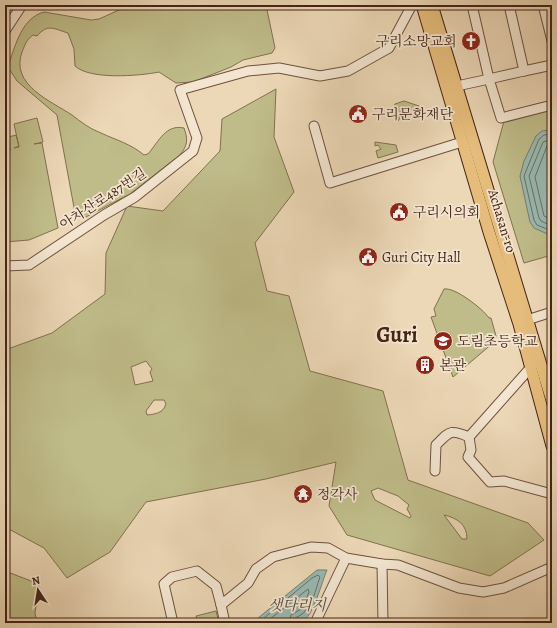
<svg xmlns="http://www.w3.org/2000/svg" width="557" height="628" font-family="Alegreya,'Noto Serif KR',serif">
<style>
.green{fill:#bfbc89;stroke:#827050;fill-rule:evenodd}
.water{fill:#99b9b1;stroke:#777d73}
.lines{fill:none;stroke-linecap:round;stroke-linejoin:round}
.shore{stroke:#6e6e64;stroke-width:1}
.minor-casing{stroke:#6e503f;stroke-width:11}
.major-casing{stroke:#442317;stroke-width:13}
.minor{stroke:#f3e5d0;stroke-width:9}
.major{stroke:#e6bc7b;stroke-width:11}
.labels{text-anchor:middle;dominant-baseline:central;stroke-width:3.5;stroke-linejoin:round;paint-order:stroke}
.poi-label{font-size:14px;fill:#442317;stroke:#f3e5d0;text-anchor:start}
.street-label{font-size:14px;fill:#442317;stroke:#f3e5d0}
.water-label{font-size:15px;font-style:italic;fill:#59483e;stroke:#f3e5d0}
.town-label{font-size:22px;font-weight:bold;fill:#442317;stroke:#f3e5d0}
</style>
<rect width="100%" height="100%" fill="#ecd7b6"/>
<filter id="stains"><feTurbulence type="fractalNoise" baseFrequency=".005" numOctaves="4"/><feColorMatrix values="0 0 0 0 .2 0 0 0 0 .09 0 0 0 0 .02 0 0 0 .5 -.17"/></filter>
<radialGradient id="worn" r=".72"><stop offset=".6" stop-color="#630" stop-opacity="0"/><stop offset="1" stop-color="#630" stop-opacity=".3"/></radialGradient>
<g class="green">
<path d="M130 5H266L275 48 272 53 243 60 231 67 193 82 176 83 159 72C139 76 90 80 75 66L74 49 68 33C54 29 48 23 37 36L33 35C26 40 25 45 22 52 10 85 51 101 72 115 81 122 90 129 101 133 116 140 131 144 144 155L148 154C159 141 166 124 184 128 188 139 188 145 180 155L130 194 84 218 79 217 75 213 57 115 17 81 8 67 9 63C16 44 22 18 44 12L91 20 99 19Z"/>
<path d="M276 89 274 137 294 192 255 243 267 291 289 296 310 371 383 391 408 480 528 523 544 540 490 576 347 535 329 506 336 462 266 479 146 502 110 552 67 578 44 548 5 527V350L52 333 105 294 106 253 127 206 163 211 220 151 222 119ZM146 361 152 369 150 372 153 381 135 385 131 367ZM154 400H164L166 404C163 413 156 414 147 415L146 411ZM378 488 398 496 409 505 407 509 411 516 410 518 375 500 371 491ZM444 515C457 518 467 524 467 539H462Z"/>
<path d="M404 101 419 106 423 113 409 109 400 112 399 120 397 121 393 110 395 104Z"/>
<path d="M552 108V255L524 263 493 162 504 121Z"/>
<path d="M37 118 43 142 34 144 42 143 58 228 29 240 5 242V151L11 149 5 150V138L16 135 19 146 14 148 19 147 14 124Z"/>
<path d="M375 142 396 145 398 152 378 158 376 151 381 149 378 145 375 146Z"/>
<path d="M444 289C455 287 483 309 489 318H491L496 336 493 343 453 377 431 317 436 316 434 309Z"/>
<path d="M5 571 39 584 35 613 37 623H5Z"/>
<path d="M216 611 219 623H198L196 616Z"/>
</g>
<g class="water">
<path d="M551 130 552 131V236L534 228 530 222 520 176 524 161 536 136 542 131Z"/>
<path d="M317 570H327C322 581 314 614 304 620 293 626 265 623 252 623Z"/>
</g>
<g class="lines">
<g class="shore">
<path d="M552 134 544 135 539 139 524 176 534 220 537 225 552 231"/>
<path d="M552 139 543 142 529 176 539 218 541 221 552 226"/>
<path d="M552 145 547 146 535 177 544 216 552 220"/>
<path d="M258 623 312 578 318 575 320 577C314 594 312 611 295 618L294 623"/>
<path d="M265 623 308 589 309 592 303 608 291 615 289 623"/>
</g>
<defs>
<g id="minor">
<path d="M509 5 524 71 489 79 501 118 552 105"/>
<path d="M543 5 552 41"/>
<path d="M5 31 22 5"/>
<path d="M524 71 552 65"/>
<path d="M457 86 489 79 472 5"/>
<path d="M314 126 330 183 462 142"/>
<path d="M5 266 29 265 104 215 135 197 193 151 197 138 180 90 248 71 279 68 320 76 348 71 389 48 412 5"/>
<path d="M527 320 552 312"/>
<path d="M532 366 469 437 471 450 468 457 490 482 504 481 552 494"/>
<path d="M435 471 436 445C450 431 450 429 469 437"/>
<path d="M382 564 383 623"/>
<path d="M221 605 225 623"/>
<path d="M173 623 164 584 172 577 197 571 216 586 221 605 248 583 256 569 273 557 311 547 328 548 346 558 382 564 398 565 459 588 483 592 504 588 552 567"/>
<path d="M315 623 346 558"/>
</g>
<g id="major">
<path d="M422 5 489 232 519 324 552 446"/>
<path d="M432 5 552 401"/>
</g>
</defs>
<use href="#minor" class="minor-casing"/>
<use href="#major" class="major-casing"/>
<use href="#minor" class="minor"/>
<use href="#major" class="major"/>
</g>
<defs>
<symbol id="church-disc" viewBox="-11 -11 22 22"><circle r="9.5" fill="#8f2418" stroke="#f3e5d0"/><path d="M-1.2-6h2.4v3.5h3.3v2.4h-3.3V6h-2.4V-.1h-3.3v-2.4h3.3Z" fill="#fff"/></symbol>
<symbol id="civic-disc" viewBox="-11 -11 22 22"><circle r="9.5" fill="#8f2418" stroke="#f3e5d0"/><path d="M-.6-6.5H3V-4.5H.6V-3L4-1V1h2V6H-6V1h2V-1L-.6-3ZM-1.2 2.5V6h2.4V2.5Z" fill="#fff"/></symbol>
<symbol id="school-disc" viewBox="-11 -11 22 22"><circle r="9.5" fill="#8f2418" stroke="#f3e5d0"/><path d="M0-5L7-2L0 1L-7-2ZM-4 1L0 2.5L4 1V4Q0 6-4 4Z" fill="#fff"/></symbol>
<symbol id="building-disc" viewBox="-11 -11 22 22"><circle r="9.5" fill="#8f2418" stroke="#f3e5d0"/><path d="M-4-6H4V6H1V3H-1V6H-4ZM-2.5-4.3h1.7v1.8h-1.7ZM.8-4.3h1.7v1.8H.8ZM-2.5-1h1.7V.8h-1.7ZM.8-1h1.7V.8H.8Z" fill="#fff"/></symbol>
<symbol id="temple-disc" viewBox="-11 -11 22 22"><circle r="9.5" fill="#8f2418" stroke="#f3e5d0"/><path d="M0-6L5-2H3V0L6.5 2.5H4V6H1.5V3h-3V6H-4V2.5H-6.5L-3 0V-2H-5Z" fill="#fff"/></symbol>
</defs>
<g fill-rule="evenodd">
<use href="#church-disc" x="460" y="30" width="22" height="22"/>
<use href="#civic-disc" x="347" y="103" width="22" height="22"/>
<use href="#civic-disc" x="388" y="201" width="22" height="22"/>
<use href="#civic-disc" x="357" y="246" width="22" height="22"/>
<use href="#school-disc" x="432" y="330" width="22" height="22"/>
<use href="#building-disc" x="414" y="354" width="22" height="22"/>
<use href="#temple-disc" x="292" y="483" width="22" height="22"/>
</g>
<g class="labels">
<g class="poi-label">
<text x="457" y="41" text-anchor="end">구리소망교회</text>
<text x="372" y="114">구리문화재단</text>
<text x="413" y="212">구리시의회</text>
<text x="382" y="257">Guri City Hall</text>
<text x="457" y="341">도림초등학교</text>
<text x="439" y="365">본관</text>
<text x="317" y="494">정각사</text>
</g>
<g class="street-label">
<text transform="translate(103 199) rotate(-33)">아차산로487번길</text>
<text transform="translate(502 221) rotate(73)">Achasan-ro</text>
</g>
<g class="water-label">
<text x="297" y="605">샛다리지</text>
</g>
<g class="town-label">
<text x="397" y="335">Guri</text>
</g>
</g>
<rect width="557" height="628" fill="none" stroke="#ecd7b6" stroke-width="20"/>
<rect x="6" y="6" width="545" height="616" fill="none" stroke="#442317" stroke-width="2"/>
<rect x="10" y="10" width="537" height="608" fill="none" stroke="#442317"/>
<g transform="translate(38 590) rotate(348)" stroke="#f3e5d0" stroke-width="3" paint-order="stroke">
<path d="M0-3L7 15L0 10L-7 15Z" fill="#442317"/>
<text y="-6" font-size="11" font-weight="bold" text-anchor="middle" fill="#442317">N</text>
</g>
<rect width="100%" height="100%" filter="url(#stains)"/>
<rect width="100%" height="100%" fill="url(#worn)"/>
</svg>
